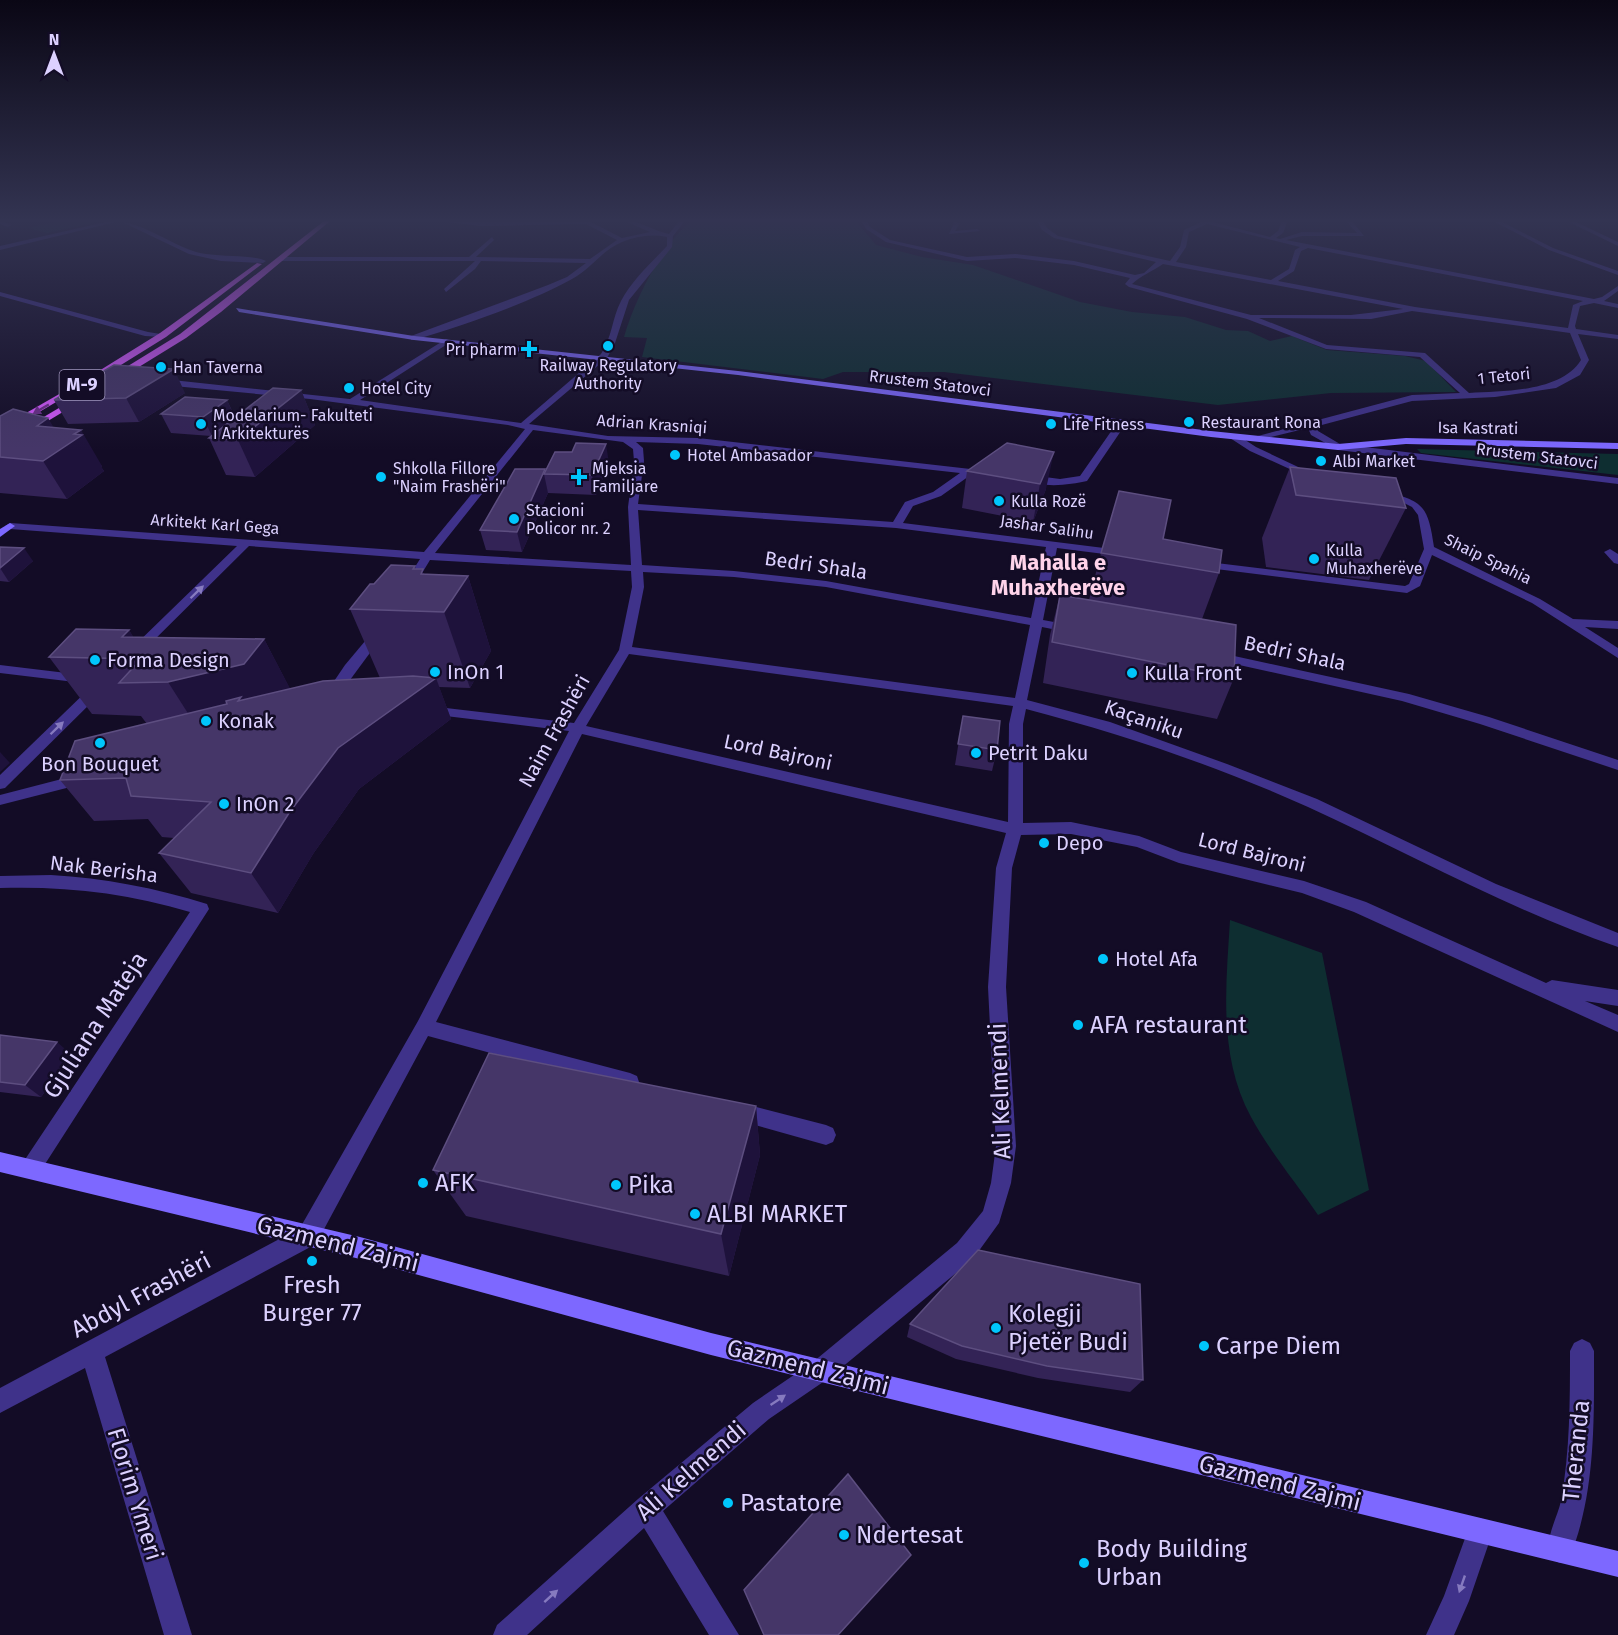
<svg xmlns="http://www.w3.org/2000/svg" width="1618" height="1635" font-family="'Fira Sans',sans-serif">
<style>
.green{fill:#0e2e31}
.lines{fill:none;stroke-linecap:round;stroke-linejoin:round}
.street{fill:#3f328a;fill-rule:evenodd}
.secondary{fill:#7d68ff;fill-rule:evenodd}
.primary{fill:#d458ff;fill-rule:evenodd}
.wall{fill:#332356}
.shaded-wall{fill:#1e123b}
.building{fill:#453668;stroke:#5d4e80;stroke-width:1.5}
.oneway{fill:#6a2e88}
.oneway2{fill:#867abf}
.poi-dot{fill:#00c6fc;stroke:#130c26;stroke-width:2}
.labels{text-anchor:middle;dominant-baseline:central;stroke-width:5;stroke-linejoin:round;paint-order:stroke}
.far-poi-label{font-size:16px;fill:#dcd1ff;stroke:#130c26;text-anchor:start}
.far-street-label{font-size:16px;fill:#dcd1ff;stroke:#130c26}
.shield{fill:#130c26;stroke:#a096be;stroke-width:1.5}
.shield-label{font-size:18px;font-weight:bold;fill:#dcd1ff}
.street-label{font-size:20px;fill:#dcd1ff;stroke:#130c26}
.poi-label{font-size:20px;fill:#dcd1ff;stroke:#130c26;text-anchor:start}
.far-district-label{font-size:22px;font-weight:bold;fill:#ffd3ea;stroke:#130c26}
.near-street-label{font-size:24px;fill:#dcd1ff;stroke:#130c26}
.near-poi-label{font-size:24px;fill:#dcd1ff;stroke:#130c26;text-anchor:start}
</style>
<rect width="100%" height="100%" fill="#130c26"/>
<g class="green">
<path d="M59 221H101L47 233 28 228Z"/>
<path d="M691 221H856L876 245 922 257 973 265 1080 302 1132 312 1185 317 1226 330 1248 331 1270 341 1292 336 1327 350 1405 356 1426 361 1456 392 1331 393 1218 405 944 372H843L823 379 642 357 647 338 624 337C634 301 662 245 691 221Z"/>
<path d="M1417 449 1618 454V475L1421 453Z"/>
<path d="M1230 920 1322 953 1369 1190 1318 1215C1297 1184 1268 1149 1251 1117 1218 1056 1226 986 1230 920Z"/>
</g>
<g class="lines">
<g class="street">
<path d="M0 221 10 224 11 225 8 227 0 224Z"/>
<path d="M110 221C142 221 164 241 193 251 213 258 253 254 266 261L263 263 221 261 189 254 120 221 0 250V246Z"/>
<path d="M438 221H589L622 238 650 232 625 221C641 221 654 231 669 234L679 221H685L673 236 672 247 629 300 615 343 607 358 529 424 608 436 698 438 988 471V475L972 474 941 496 913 506 903 523 1120 550 1126 553 1120 556 1057 548 1043 620 1076 626 1078 629 1072 633 1042 627 1027 700 1110 722 1227 764 1317 799 1496 884 1618 933V947C1510 910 1411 854 1308 807 1217 766 1122 734 1026 709L1023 724V823L1071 822 1139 836 1181 852 1304 881 1366 902 1546 983 1552 980 1618 990V1006L1585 1001 1618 1015V1032L1354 912 1302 893 1179 863 1137 847 1071 834 1021 835 1012 868 1006 987 1016 1146 1011 1183 999 1223 973 1259 829 1378 769 1419 663 1511 739 1635H709L644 1528 527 1635H493L497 1625 638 1499 753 1403 813 1362 957 1243 983 1211 991 1183 996 1146 988 987 996 868 1006 833 582 734 436 1022 630 1073 637 1076 639 1082 637 1088 630 1091 428 1036 316 1244 105 1357 192 1635H164L85 1368 0 1413V1388L300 1228 418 1021 569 731 429 714 422 710 429 706 574 723 619 650 632 587 631 571 430 560 413 588 409 589 403 586 420 559 249 546 139 655 135 656 129 652 131 649 237 546 10 529 5 526 10 523 424 552 525 429 508 425 310 399 163 385 159 382 163 379 350 399 446 339 450 341 449 343 360 400 521 423 601 354C612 338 612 318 621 301 632 280 651 263 667 246V237C652 234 636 236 622 242 601 251 592 268 572 279 529 303 462 326 414 340H411V336L548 285 567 277 586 263 481 261 475 269 446 292 444 289 475 261H281L278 259 281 257H469L492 237 494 240 476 257 590 259 617 240 586 224 481 226ZM533 430 623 442 633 449 634 461 628 507 631 565 435 553ZM636 442 698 444 960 473 933 492 905 502 893 522 638 504 644 461 643 448ZM638 510 896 528 1046 547 1031 618 826 581 734 571 642 565ZM643 572 734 577 826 587 1030 625 1015 698 632 647 644 587ZM629 654 1013 706 1009 724 1008 822 586 726Z"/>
<path d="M861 221H867L870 227 890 240 967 257 1015 254 1074 261 1135 275 1144 273 1156 262 1054 238 1042 230 1037 221H1043L1047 228 1058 236 1170 261 1180 247 1184 230 1201 222 1200 221H1209L1270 237 1278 231 1281 223 1279 221H1285L1287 223 1283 233 1276 238 1280 239 1302 232 1357 233 1346 221H1352L1364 236H1302L1286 240 1594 299 1602 297 1618 286V291L1604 301 1618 304V308L1594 303 1580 306 1575 326 1576 329 1618 335V339L1578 334 1589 360 1580 375 1556 388 1495 397 1412 401 1318 426 1317 428 1318 431 1340 444 1618 478V484L1338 450 1311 435 1308 428 1254 441V437L1412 395 1460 393 1420 357 1326 349 1247 319 1129 287 1125 284 1130 278 1074 265 1015 258 967 261 886 242 866 229ZM1207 224 1300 247 1295 250 1289 269 1271 280 1176 262 1186 247 1189 232ZM1308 248 1583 301 1573 305 1568 328 1415 307 1278 281 1294 271 1301 251ZM1163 264 1403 309 1351 315H1251L1132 284C1140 276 1153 271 1163 264ZM1412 311 1570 333 1581 360C1561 392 1504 391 1469 393L1425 353 1327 345 1259 318 1371 319Z"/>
<path d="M951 221 960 223 955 231 977 229 980 231 949 234 954 223Z"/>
<path d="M1493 221H1500L1553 248 1618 271V275L1549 250Z"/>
<path d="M1567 221H1574L1618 242V246Z"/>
<path d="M0 292 148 332 167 335 163 337 145 336 0 296Z"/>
<path d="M1119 420 1127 422 1087 481C1069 485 1040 489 1025 478L1030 475 1060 479 1080 476Z"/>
<path d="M1230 434H1236L1256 447 1313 474 1305 476 1250 451 1230 438Z"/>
<path d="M1383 491C1424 501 1428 506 1434 547L1540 599 1573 619 1618 621V629L1585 627 1618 648V658L1532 603 1432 555 1420 586 1407 593 1200 567 1194 564 1200 561 1405 586 1409 584 1424 549 1418 515 1412 507 1404 503 1379 496 1378 494Z"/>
<path d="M1610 549 1618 554V564L1614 563 1604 552Z"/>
<path d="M380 627 386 631 336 699H326L324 696 345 665 376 628Z"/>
<path d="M1216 652 1409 694 1489 717 1618 760V770L1480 724 1402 701 1212 659 1210 656 1212 653Z"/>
<path d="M0 665 83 675 89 679 83 683 0 673Z"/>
<path d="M97 685 104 689 102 692 5 788 0 789V775L92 686Z"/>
<path d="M81 774 88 779 86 783 0 805V795Z"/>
<path d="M51 875C104 878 156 888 207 904L209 909 38 1175 31 1178 24 1175 21 1168 24 1161 190 912C128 893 65 886 0 888V876Z"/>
<path d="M737 1102 826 1125 833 1128 836 1135 833 1142 826 1145 737 1120 730 1118 727 1111 730 1104Z"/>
<path d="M1582 1339 1590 1343 1594 1351C1594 1420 1596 1494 1569 1559L1560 1563 1551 1559C1543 1541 1557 1519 1561 1501 1570 1451 1570 1401 1570 1351L1574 1343Z"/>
<path d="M1480 1518 1489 1522 1493 1531 1469 1601 1454 1635H1426L1444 1596 1471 1522Z"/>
</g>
<g class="secondary">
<path d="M236 308 414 336 738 371 1211 431 1338 444 1406 438 1618 443V449L1406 444 1338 450 1211 437 738 375 414 340 239 312Z"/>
<path d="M10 523 15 526 0 537V529Z"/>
<path d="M0 1152 360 1237 711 1333 1618 1551V1577L711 1355 360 1259 0 1172Z"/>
</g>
<g class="primary">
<path d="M324 221H330L221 312 186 338 121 378H115V374L180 334Z"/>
<path d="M257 263 262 264 166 337 100 378H94V374L160 333Z"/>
<path d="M68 389 75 391 0 435V428Z"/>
<path d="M74 399 81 401 0 450V443Z"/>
</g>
</g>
<g class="wall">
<path d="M301 390 315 425 255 477 226 475 209 438 211 436 171 433 161 414 227 400 235 417Z"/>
<path d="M185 393 139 422 68 424 54 400Z"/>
<path d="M0 416 54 427 102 466 101 467 104 471 67 499 0 493Z"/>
<path d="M1007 443 1046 489 1033 522 962 508 967 471Z"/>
<path d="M609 463 596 495 548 493 522 552 486 550 480 530 545 470Z"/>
<path d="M1290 467 1406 508 1369 580 1266 567 1262 538Z"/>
<path d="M1163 539 1219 573 1202 619 1234 678 1217 719 1043 683 1050 635 1060 595 1089 600 1101 553Z"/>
<path d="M0 547 33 561 9 582 0 581Z"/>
<path d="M415 566 416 569 425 574 468 576 491 651 470 688 439 687 451 719 359 789 313 854 278 913 191 893 159 853 174 838 162 837 148 819 94 821 60 780 147 724 141 716 92 714 49 657 129 630 133 637 264 639 290 689 380 678 350 609 374 584Z"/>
<path d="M963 716 997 750 992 771 955 765Z"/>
<path d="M0 1035 72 1055 41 1097 0 1092Z"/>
<path d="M756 1106 760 1155 729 1276 466 1216 433 1170Z"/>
<path d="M910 1324 1143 1380 1130 1392 1038 1378 956 1359 907 1337Z"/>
</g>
<g class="shaded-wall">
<path d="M174 369 185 393 139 422 126 398Z"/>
<path d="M301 390 315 425 255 477 238 440Z"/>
<path d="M227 400 235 418 212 436 203 417Z"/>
<path d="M48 418 65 446 74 434 81 430 102 466 101 467 104 471 67 499 43 461 37 426Z"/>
<path d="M606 444 609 463 596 495 592 475Z"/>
<path d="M1054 452 1046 489 1033 522 1040 484Z"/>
<path d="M545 469 544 474 548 493 522 552 517 532Z"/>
<path d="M24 548 33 561 9 582 0 568Z"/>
<path d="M468 576 491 651 470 688 444 612Z"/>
<path d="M129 630 162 682 122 637Z"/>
<path d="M264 639 294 696 205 740 168 682Z"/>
<path d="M436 678 451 719 359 789 313 854 278 913 251 873 289 813 338 748Z"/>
<path d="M0 752 10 763 0 772Z"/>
<path d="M57 1042 72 1055 41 1097 25 1085Z"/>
<path d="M756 1106 760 1155 729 1276 721 1234Z"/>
</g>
<g class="building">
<path d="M114 365 174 369 126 398 54 400Z"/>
<path d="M273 388 301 390 238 440 209 438Z"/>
<path d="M185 397 227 400 203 417 161 414Z"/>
<path d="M13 409 48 418 37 426 81 430 74 434 82 435 43 461 0 457V416Z"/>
<path d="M576 443 606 444 592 475 544 474 555 452H572Z"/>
<path d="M1007 443 1054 452 1040 484 967 471Z"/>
<path d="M1290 467 1396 478 1406 508 1296 495Z"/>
<path d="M515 469H545L517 532 480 530Z"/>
<path d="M1119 491 1171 500 1163 539 1222 550 1219 573 1101 553Z"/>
<path d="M0 547 24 548 0 568Z"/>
<path d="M391 565 415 566 413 569H423L421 574 468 576 444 612 350 609 370 584H374Z"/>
<path d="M1060 595 1236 625 1234 678 1052 642Z"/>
<path d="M76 629 129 630 122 637 264 639 244 664 168 682 119 683 141 659 49 657Z"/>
<path d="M413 676 436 678 338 748 289 813 251 873 159 853 211 802 131 796 126 778 60 780 75 741 227 704 226 701 241 697 238 701 323 681Z"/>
<path d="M963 716 1000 721 997 750 958 744Z"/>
<path d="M0 1035 57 1042 25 1085 0 1082Z"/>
<path d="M489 1053 756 1106 721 1234 433 1170Z"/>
<path d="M978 1250 1140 1284 1143 1380 1047 1366 962 1346 910 1324Z"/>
<path d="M848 1474 911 1555 838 1635H764L744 1590Z"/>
</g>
<defs><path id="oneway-solid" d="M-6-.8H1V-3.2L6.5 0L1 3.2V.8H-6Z" transform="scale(1.5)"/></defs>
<use class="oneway" href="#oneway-solid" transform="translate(41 409) rotate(150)"/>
<g class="oneway2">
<use href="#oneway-solid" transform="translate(197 592) rotate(-44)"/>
<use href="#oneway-solid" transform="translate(57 728) rotate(-44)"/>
<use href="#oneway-solid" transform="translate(778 1400) rotate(-34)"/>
<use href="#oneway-solid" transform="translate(1462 1584) rotate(109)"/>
<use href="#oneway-solid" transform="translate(551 1596) rotate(-42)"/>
</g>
<linearGradient id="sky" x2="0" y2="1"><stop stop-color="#0a0715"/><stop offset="0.49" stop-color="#333452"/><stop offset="1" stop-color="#333452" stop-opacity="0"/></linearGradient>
<rect width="1618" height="450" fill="url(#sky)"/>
<g class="poi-dot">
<circle cx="608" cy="346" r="6"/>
<path d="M526 340h6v6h6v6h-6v6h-6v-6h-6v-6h6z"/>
<circle cx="161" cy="367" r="6"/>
<circle cx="349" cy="388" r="6"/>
<circle cx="1189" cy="422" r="6"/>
<circle cx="201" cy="424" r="6"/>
<circle cx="1051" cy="424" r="6"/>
<circle cx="675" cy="455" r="6"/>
<circle cx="1321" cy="461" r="6"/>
<circle cx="381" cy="477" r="6"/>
<path d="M576 468h6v6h6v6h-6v6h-6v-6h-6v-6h6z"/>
<circle cx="999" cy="501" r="6"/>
<circle cx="514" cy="519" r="6"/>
<circle cx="1314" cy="559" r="6"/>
<circle cx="95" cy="660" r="6"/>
<circle cx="435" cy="672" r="6"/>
<circle cx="1132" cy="673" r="6"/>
<circle cx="206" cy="721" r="6"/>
<circle cx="100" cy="743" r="6"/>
<circle cx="976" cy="753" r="6"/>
<circle cx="224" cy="804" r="6"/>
<circle cx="1044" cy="843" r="6"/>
<circle cx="1103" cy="959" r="6"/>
<circle cx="1078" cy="1025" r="6"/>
<circle cx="423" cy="1183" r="6"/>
<circle cx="616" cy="1185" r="6"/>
<circle cx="695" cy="1214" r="6"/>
<circle cx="312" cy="1261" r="6"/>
<circle cx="996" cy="1328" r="6"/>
<circle cx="1204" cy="1346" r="6"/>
<circle cx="728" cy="1503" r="6"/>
<circle cx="844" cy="1535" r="6"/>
<circle cx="1084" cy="1563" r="6"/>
</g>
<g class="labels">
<g class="far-poi-label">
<text x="517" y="349" text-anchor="end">Pri pharm</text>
<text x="608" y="365" text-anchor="middle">Railway Regulatory<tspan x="608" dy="18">Authority</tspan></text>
<text x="173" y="367">Han Taverna</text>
<text x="361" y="388">Hotel City</text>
<text x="213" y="415">Modelarium- Fakulteti<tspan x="213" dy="18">i Arkitekturës</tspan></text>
<text x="1201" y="422">Restaurant Rona</text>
<text x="1063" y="424">Life Fitness</text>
<text x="687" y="455">Hotel Ambasador</text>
<text x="1333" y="461">Albi Market</text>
<text x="393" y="468">Shkolla Fillore<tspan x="393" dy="18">"Naim Frashëri"</tspan></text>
<text x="592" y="468">Mjeksia<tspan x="592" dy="18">Familjare</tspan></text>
<text x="1011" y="501">Kulla Rozë</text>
<text x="526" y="510">Stacioni<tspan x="526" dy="18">Policor nr. 2</tspan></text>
<text x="1326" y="550">Kulla<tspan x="1326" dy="18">Muhaxherëve</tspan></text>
</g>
<g class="far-street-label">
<text transform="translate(1504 376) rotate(-6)">1 Tetori</text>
<text transform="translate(930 383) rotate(7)">Rrustem Statovci</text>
<text transform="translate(652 424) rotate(4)">Adrian Krasniqi</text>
<text transform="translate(1478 428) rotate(1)">Isa Kastrati</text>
<text transform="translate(1537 456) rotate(7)">Rrustem Statovci</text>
<text transform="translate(215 524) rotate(4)">Arkitekt Karl Gega</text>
<text transform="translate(1047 527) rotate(8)">Jashar Salihu</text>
<text transform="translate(1488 559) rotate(26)">Shaip Spahia</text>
</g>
<rect class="shield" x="59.5" y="370" width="45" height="30" rx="4.5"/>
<g class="shield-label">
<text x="82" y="385">M-9</text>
</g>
<g class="street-label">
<text transform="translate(816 565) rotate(8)">Bedri Shala</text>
<text transform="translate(1295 653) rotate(12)">Bedri Shala</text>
<text transform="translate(1144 719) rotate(19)">Kaçaniku</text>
<text transform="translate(554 731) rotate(-61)">Naim Frashëri</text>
<text transform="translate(778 752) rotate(12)">Lord Bajroni</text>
<text transform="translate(1252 852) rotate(14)">Lord Bajroni</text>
<text transform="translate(104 869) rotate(7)">Nak Berisha</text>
</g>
<g class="poi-label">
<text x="107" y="660">Forma Design</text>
<text x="447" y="672">InOn 1</text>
<text x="1144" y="673">Kulla Front</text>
<text x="218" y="721">Konak</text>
<text x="988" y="753">Petrit Daku</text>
<text x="100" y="764" text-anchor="middle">Bon Bouquet</text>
<text x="236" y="804">InOn 2</text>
<text x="1056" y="843">Depo</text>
<text x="1115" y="959">Hotel Afa</text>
</g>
<g class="far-district-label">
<text x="1058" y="562">Mahalla e<tspan x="1058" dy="25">Muhaxherëve</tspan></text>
</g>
<g class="near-street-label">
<text transform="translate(95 1025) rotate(-57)">Gjuliana Mateja</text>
<text transform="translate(1000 1091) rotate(-92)">Ali Kelmendi</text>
<text transform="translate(338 1244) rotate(14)">Gazmend Zajmi</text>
<text transform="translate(141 1295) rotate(-28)">Abdyl Frashëri</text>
<text transform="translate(808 1367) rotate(14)">Gazmend Zajmi</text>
<text transform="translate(1576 1451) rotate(-84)">Theranda</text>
<text transform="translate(691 1471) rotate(-41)">Ali Kelmendi</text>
<text transform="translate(1280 1483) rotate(14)">Gazmend Zajmi</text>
<text transform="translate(135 1494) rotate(73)">Florim Ymeri</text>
</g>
<g class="near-poi-label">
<text x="1090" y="1025">AFA restaurant</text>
<text x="435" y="1183">AFK</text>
<text x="628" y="1185">Pika</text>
<text x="707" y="1214">ALBI MARKET</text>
<text x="312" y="1285" text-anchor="middle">Fresh<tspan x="312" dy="28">Burger 77</tspan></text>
<text x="1008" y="1314">Kolegji<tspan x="1008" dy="28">Pjetër Budi</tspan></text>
<text x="1216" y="1346">Carpe Diem</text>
<text x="740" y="1503">Pastatore</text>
<text x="856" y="1535">Ndertesat</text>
<text x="1096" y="1549">Body Building<tspan x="1096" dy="28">Urban</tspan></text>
</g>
</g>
<g transform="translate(54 54)" stroke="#130c26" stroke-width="4.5" paint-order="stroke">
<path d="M0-4.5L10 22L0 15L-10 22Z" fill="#dcd1ff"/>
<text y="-9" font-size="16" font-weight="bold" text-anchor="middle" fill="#dcd1ff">N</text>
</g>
</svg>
